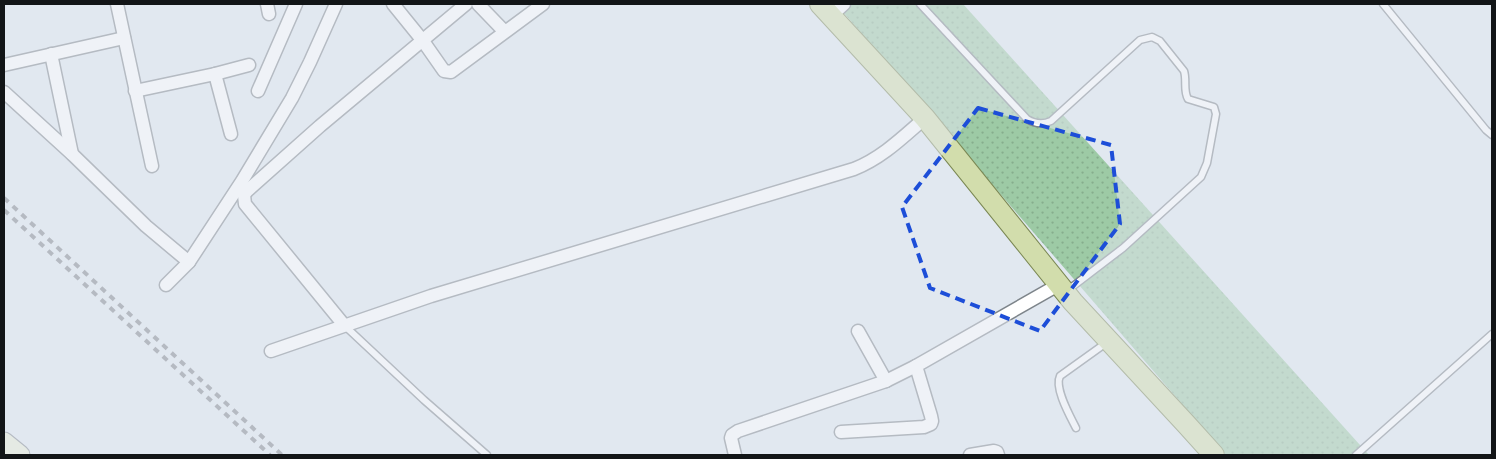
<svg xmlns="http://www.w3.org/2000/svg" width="1496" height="459" font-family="'Nunito Sans',sans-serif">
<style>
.grass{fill:url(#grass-dots)}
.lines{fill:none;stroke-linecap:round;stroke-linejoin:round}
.service-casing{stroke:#7e858b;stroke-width:9}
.minor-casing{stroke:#7e858b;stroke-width:15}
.secondary-casing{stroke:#7e858b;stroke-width:21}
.primary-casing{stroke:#7b8854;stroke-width:22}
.service{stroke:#fff;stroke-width:6}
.minor{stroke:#fff;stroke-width:12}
.secondary{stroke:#e8eed6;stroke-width:19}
.primary{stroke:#d2ddac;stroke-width:20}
.rail{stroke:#7f8489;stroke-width:4;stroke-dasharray:6 6;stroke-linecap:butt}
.marked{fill:none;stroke:#1d4ed8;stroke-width:4;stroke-dasharray:10 6;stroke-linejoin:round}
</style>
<defs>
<pattern id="grass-dots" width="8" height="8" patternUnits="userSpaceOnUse" patternTransform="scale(1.25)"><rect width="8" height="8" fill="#9dcaa5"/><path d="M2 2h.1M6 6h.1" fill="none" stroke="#86ad8d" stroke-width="1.8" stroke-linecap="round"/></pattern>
</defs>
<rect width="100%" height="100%" fill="#e1e8f0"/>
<path class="grass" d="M836 4H963L1369 455H1226Z"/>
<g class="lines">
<defs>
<g id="service">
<path d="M920 4 1027 119C1035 124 1042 125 1051 121L1140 40 1152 37 1160 41 1184 71C1187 80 1183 91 1188 99L1214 107 1216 114 1207 163 1201 177 1123 248 1068 290"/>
<path d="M1383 4 1486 130 1492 135"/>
<path d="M345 326 424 400 487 455"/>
<path d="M1076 428C1070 416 1054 388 1060 376L1106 343"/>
<path d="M1356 455 1492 334"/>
</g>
<g id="minor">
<path d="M117 4 152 166"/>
<path d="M267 4 269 14"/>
<path d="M393 4 423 41 444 71 451 72 543 4"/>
<path d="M478 4 504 31"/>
<path d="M831 16 844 4"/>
<path d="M51 54 72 154"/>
<path d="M4 65 124 38"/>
<path d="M215 74 231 134"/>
<path d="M135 91 215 74 249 65"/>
<path d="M258 91 296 4"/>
<path d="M4 92 72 154 146 226 189 262"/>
<path d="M166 285 189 262 242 181 292 98 310 62 336 4"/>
<path d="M344 325 245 204 244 195 247 191 320 126 466 4"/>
<path d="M858 331 886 381"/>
<path d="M271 351 431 296 854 169C882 158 903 137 925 118"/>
<path d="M841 432 924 427 931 424 932 421 931 416 916 366 1058 285"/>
<path d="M735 455 731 438 732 435 738 431 886 381 916 366"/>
<path d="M970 455 994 451 997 452 998 455"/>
</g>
<path id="secondary" d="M4 442 20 455"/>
<path id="primary" d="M820 4 925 118 1073 302 1186 424 1214 455"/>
</defs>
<use href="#service" class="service-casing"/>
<use href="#minor" class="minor-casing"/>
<use href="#secondary" class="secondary-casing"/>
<use href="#primary" class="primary-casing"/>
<use href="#service" class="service"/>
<use href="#minor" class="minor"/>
<use href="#secondary" class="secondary"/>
<use href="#primary" class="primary"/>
<g class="rail">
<path d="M4 198 282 455"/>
<path d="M4 210 270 455"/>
</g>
</g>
<path d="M0 0H1496V459H0ZM978 108 1111 145 1120 224 1040 331 930 288 902 207Z" fill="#e1e8f0" fill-opacity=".55" fill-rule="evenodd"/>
<path class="marked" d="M978 108 1111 145 1120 224 1040 331 930 288 902 207Z"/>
<rect width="1496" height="459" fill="none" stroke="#121517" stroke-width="10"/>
</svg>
